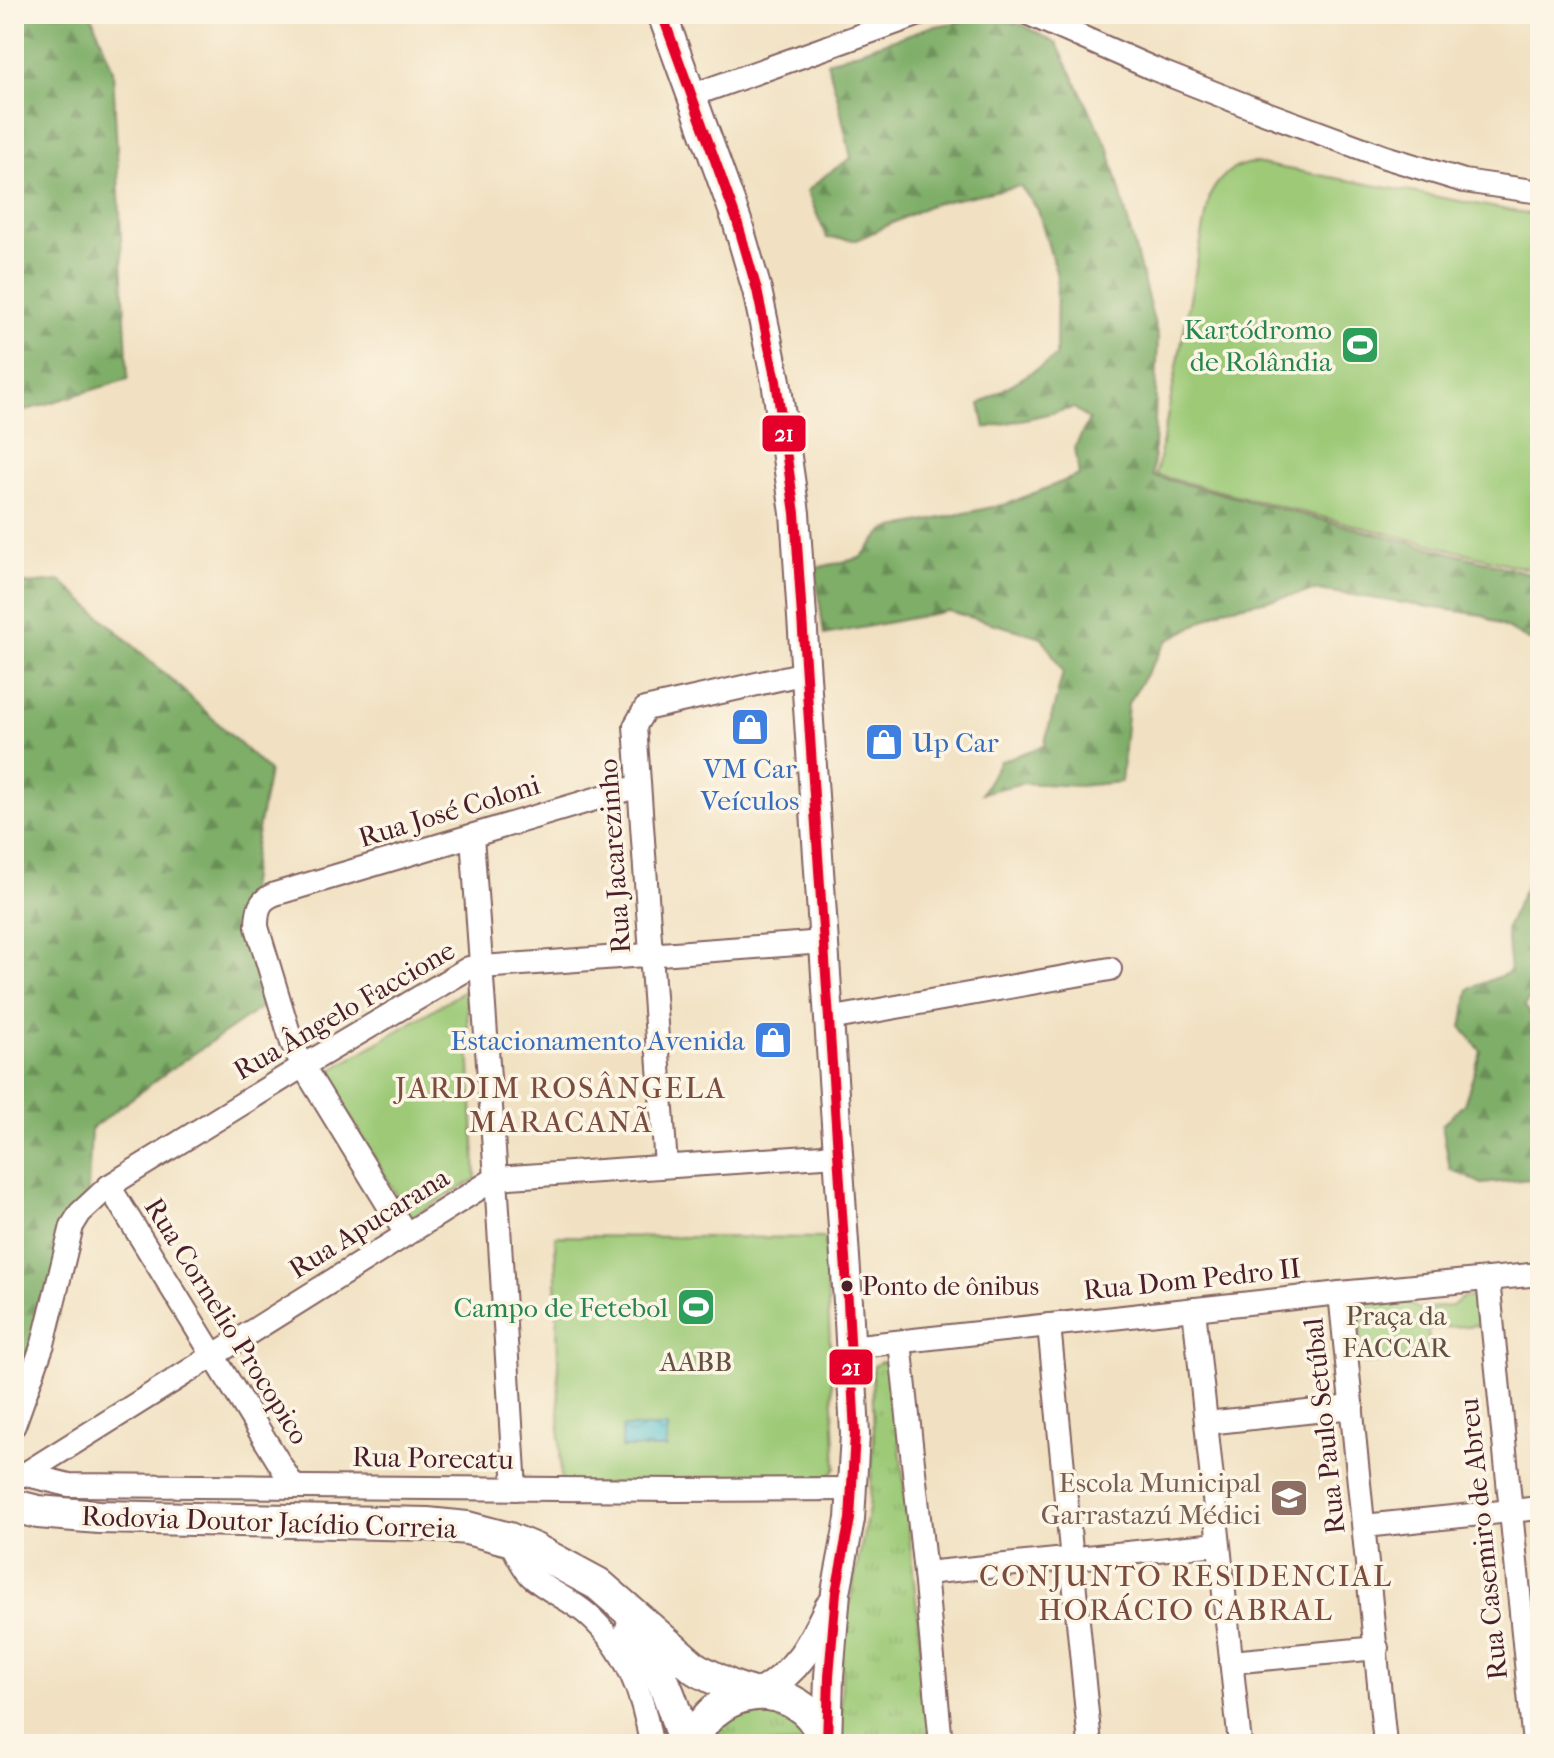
<svg xmlns="http://www.w3.org/2000/svg" width="1554" height="1758" font-family="'IM FELL French Canon',serif">
<style>
.grass{fill:url(#grass-tufts);stroke:#747452;stroke-width:2}
.forest{fill:url(#forest-firs);stroke:#64664a;stroke-width:2}
.green{fill:#9eca78;stroke:#747452;stroke-width:2}
.water{fill:url(#water-waves);stroke:#50707e;stroke-width:2}
.lines{fill:none;stroke-linecap:round;stroke-linejoin:round}
.minor-casing{stroke:#846360;stroke-width:26}
.major-casing{stroke:#846360;stroke-width:32}
.highway-casing{stroke:#846360;stroke-width:36}
.minor{stroke:#fff;stroke-width:22}
.major{stroke:#fff;stroke-width:28}
.highway{stroke:#fff;stroke-width:32}
.bus-1-casing{stroke:#fcf5e5;stroke-width:16}
.bus-1{stroke:#e4002b;stroke-width:10}
.bus-dot{fill:#4a1f2b;stroke:#fcf5e5;stroke-width:3}
.labels{text-anchor:middle;dominant-baseline:central;stroke-width:7;stroke-linejoin:round;paint-order:stroke}
.bus-label{font-size:26px;fill:#4a1f2b;stroke:#fcf5e5;text-anchor:start}
.leisure-label{font-size:28px;fill:#27864d;stroke:#fcf5e5;text-anchor:end}
.shop-label{font-size:28px;fill:#366cbe;stroke:#fcf5e5;text-anchor:start}
.street-label{font-size:28px;fill:#4a1f2b;stroke:#fcf5e5}
.park-label{font-size:28px;fill:#635242;stroke:#fcf5e5}
.education-label{font-size:28px;fill:#785e54;stroke:#fcf5e5;text-anchor:end}
.neighbourhood-label{font-size:30px;letter-spacing:2px;fill:#7b4c3e;stroke:#fcf5e5}
.line-badge{stroke:#fcf5e5;stroke-width:3}
.badge-label{font-size:22px;text-anchor:middle;font-weight:bold;fill:#fff}
</style>
<defs>
<pattern id="grass-tufts" width="24" height="20" patternUnits="userSpaceOnUse" patternTransform="scale(2)"><rect width="24" height="20" fill="#9eca78"/><path d="M3 7l-1-3M5 7V3M7 7l1-3M15 17l-1-3M17 17v-4M19 17l1-3" fill="none" stroke="#8aad68"/></pattern>
<pattern id="forest-firs" width="22" height="20" patternUnits="userSpaceOnUse" patternTransform="scale(2)"><rect width="22" height="20" fill="#7eae68"/><path d="M5 1l3.5 6h-7zM16 11l3.5 6h-7z" fill="#698d56"/></pattern>
<pattern id="water-waves" width="16" height="10" patternUnits="userSpaceOnUse" patternTransform="scale(2)"><rect width="16" height="10" fill="#55c0d0"/><path d="M0 5q4-4 8 0t8 0" fill="none" stroke="#489ba9"/></pattern>
</defs>
<rect width="100%" height="100%" fill="#fcf5e5"/>
<filter id="ink" filterUnits="userSpaceOnUse"><feTurbulence type="fractalNoise" baseFrequency=".0125" numOctaves="2"/><feDisplacementMap in="SourceGraphic" scale="16" xChannelSelector="R" yChannelSelector="G"/><feConvolveMatrix kernelMatrix="1 2 1 2 8 2 1 2 1" color-interpolation-filters="sRGB"/></filter>
<filter id="wash" filterUnits="userSpaceOnUse"><feTurbulence type="fractalNoise" baseFrequency=".006" numOctaves="4" result="noise"/><feDisplacementMap in="SourceGraphic" scale="32" xChannelSelector="R" yChannelSelector="G"/><feGaussianBlur stdDeviation="1.8" result="paint"/><feColorMatrix in="noise" values="0 0 0 0 0 0 0 0 0 0 0 0 0 0 0 0 0 1.4 0 .05"/><feComposite in="paint" operator="in"/></filter>
<g filter="url(#wash)">
<rect width="100%" height="100%" fill="#f1e1c2"/>
<g class="grass">
<path d="M881 1362 887 1364 893 1380 931 1744H841L842 1638 869 1509 874 1438 872 1373 874 1366Z"/>
<path d="M738 1708 783 1709 816 1744H704Z"/>
</g>
<g class="forest">
<path d="M14 14H85L92 16 113 70 128 379 14 414Z"/>
<path d="M986 17 1023 25 1057 44 1109 149 1158 337 1153 476 1540 576 1534 610 1540 612V646L1482 615 1318 590 1224 609 1167 641 1128 703 1121 782 1079 786 1023 783 982 793 1000 761 1044 746 1063 672 1042 637 948 611 824 635 815 568 860 558 885 530 1007 504 1079 475 1075 447 1089 420 1074 408 985 428 980 404 1056 357 1057 276 1038 210 1020 186 932 204 857 240 827 238 807 191 827 174 851 158 838 99 827 62 930 27Z"/>
<path d="M61 581 175 683 269 771 255 846 245 921 266 1004 163 1075 91 1129 87 1209 36 1393 14 1443V585Z"/>
<path d="M1540 820V980L1525 1006 1540 1029V1178L1482 1184 1450 1169 1442 1125 1464 1104 1481 1051 1462 1028 1469 989 1510 972 1506 928 1531 876Z"/>
</g>
<g class="green">
<path d="M1255 163 1540 216V572L1156 475 1210 195C1220 176 1234 164 1255 163Z"/>
<path d="M466 990 476 1179 410 1218 325 1074Z"/>
<path d="M555 1236 825 1238 836 1468 828 1479 561 1486Z"/>
<path d="M1463 1297H1476L1478 1325 1428 1329 1430 1359 1364 1364 1358 1313 1361 1305 1406 1300 1418 1309 1452 1306Z"/>
</g>
<rect class="water" x="622" y="1427" width="45" height="21"/>
</g>
<g filter="url(#ink)">
<g class="lines">
<defs>
<g id="minor">
<path d="M1029 14 1154 69 1250 107 1385 157 1464 181 1540 192"/>
<path d="M693 95 920 14"/>
<path d="M472 836 496 1178 515 1489"/>
<path d="M829 1019 1110 969"/>
<path d="M666 1166 635 726 645 709 806 673"/>
<path d="M109 1186 294 1487"/>
<path d="M406 1234 303 1066 292 1043 257 927C257 910 259 900 275 894L639 786"/>
<path d="M1488 1279 1534 1744"/>
<path d="M1340 1293 1385 1744"/>
<path d="M1194 1309 1240 1744"/>
<path d="M1049 1325 1090 1744"/>
<path d="M900 1342 925 1573 941 1744"/>
<path d="M850 1347 1340 1293 1540 1274"/>
<path d="M1207 1423 1352 1407"/>
<path d="M14 1425 43 1344 72 1226 80 1213 109 1186 303 1066 469 968 824 942"/>
<path d="M15 1472 69 1485 677 1490 852 1489"/>
<path d="M23 1475 496 1178 838 1155"/>
<path d="M1364 1526 1540 1508"/>
<path d="M509 1539C516 1552 521 1565 531 1576 547 1591 570 1599 587 1614 627 1649 643 1694 651 1744"/>
<path d="M925 1573 1218 1544"/>
<path d="M1231 1662 1377 1648"/>
</g>
<g id="major">
<path d="M662 14 737 221 757 290 776 381 795 513 848 1302 855 1434 850 1519 836 1592 829 1676 827 1743"/>
<path d="M761 1693C800 1667 809 1649 829 1607"/>
</g>
<g id="highway">
<path d="M14 1506 38 1512 99 1517 427 1524 467 1528 509 1539 535 1550 598 1584 696 1669 732 1687 752 1694"/>
<path d="M632 1629C659 1664 673 1701 684 1744"/>
<path d="M692 1744C706 1701 759 1679 798 1705 813 1714 820 1729 827 1744"/>
</g>
</defs>
<use href="#minor" class="minor-casing"/>
<use href="#major" class="major-casing"/>
<use href="#highway" class="highway-casing"/>
<use href="#minor" class="minor"/>
<use href="#major" class="major"/>
<use href="#highway" class="highway"/>
<defs>
<path id="bus-1" d="M662 14 737 221 757 290 776 381 795 513 848 1302 855 1434 850 1519 836 1592 829 1676 827 1743"/>
</defs>
<use href="#bus-1" class="bus-1-casing"/>
<use href="#bus-1" class="bus-1"/>
</g>
</g>
<defs>
<symbol id="stadium-square" viewBox="-11 -11 22 22"><rect x="-9" y="-9" width="18" height="18" rx="4" fill="#2e9e5b" stroke="#fcf5e5"/><path d="M0-5a6.5 5 0 1 0 0 10a6.5 5 0 1 0 0-10ZM-3.5-1.8h7v3.6h-7Z" fill="#fff"/></symbol>
<symbol id="shop-square" viewBox="-11 -11 22 22"><rect x="-9" y="-9" width="18" height="18" rx="4" fill="#3f7fe0" stroke="#fcf5e5"/><path d="M-5-2.5h2.3a2.7 3.5 0 0 1 5.4 0H5L5.5 6h-11ZM-1.5-2.5h3a1.5 2.3 0 0 0-3 0Z" fill="#fff"/></symbol>
<symbol id="school-square" viewBox="-11 -11 22 22"><rect x="-9" y="-9" width="18" height="18" rx="4" fill="#8d6e63" stroke="#fcf5e5"/><path d="M0-5L7-2L0 1L-7-2ZM-4 1L0 2.5L4 1V4Q0 6-4 4Z" fill="#fff"/></symbol>
</defs>
<g fill-rule="evenodd">
<use href="#stadium-square" x="1338" y="323" width="44" height="44"/>
<use href="#shop-square" x="728" y="705" width="44" height="44"/>
<use href="#shop-square" x="862" y="720" width="44" height="44"/>
<use href="#shop-square" x="751" y="1018" width="44" height="44"/>
<use href="#stadium-square" x="674" y="1285" width="44" height="44"/>
<use href="#school-square" x="1267" y="1476" width="44" height="44"/>
</g>
<circle class="bus-dot" cx="847" cy="1286" r="7"/>
<g class="labels">
<g class="bus-label">
<text x="862" y="1286">Ponto de ônibus</text>
</g>
<g class="leisure-label">
<text x="1332" y="329">Kartódromo<tspan x="1332" dy="32">de Rolândia</tspan></text>
<text x="668" y="1307">Campo de Fetebol</text>
</g>
<g class="shop-label">
<text x="912" y="742">Up Car</text>
<text x="750" y="768" text-anchor="middle">VM Car<tspan x="750" dy="32">Veículos</tspan></text>
<text x="745" y="1040" text-anchor="end">Estacionamento Avenida</text>
</g>
<g class="street-label">
<text transform="translate(449 811) rotate(-17)">Rua José Coloni</text>
<text transform="translate(614 856) rotate(-94)">Rua Jacarezinho</text>
<text transform="translate(344 1010) rotate(-30)">Rua Ângelo Faccione</text>
<text transform="translate(369 1223) rotate(-32)">Rua Apucarana</text>
<text transform="translate(1192 1279) rotate(-6)">Rua Dom Pedro II</text>
<text transform="translate(227 1321) rotate(58)">Rua Cornelio Procopico</text>
<text transform="translate(1324 1426) rotate(-96)">Rua Paulo Setúbal</text>
<text transform="translate(433 1458) rotate(1)">Rua Porecatu</text>
<text transform="translate(269 1522) rotate(2)">Rodovia Doutor Jacídio Correia</text>
<text transform="translate(1483 1539) rotate(-96)">Rua Casemiro de Abreu</text>
</g>
<g class="park-label">
<text x="1396" y="1315">Praça da<tspan x="1396" dy="32">FACCAR</tspan></text>
<text x="696" y="1361">AABB</text>
</g>
<g class="education-label">
<text x="1261" y="1482">Escola Municipal<tspan x="1261" dy="32">Garrastazú Médici</tspan></text>
</g>
<g class="neighbourhood-label">
<text x="561" y="1088">JARDIM ROSÂNGELA<tspan x="561" dy="34">MARACANÃ</tspan></text>
<text x="1186" y="1576">CONJUNTO RESIDENCIAL<tspan x="1186" dy="34">HORÁCIO CABRAL</tspan></text>
</g>
</g>
<g class="line-badge">
<rect x="761" y="414" width="46" height="39" rx="8" fill="#e4002b"/>
<rect x="828" y="1348" width="46" height="38" rx="8" fill="#e4002b"/>
</g>
<g class="badge-label">
<text x="784" y="441">21</text>
<text x="851" y="1375">21</text>
</g>
<rect width="1554" height="1758" fill="none" stroke="#fcf5e5" stroke-width="48"/>
</svg>
